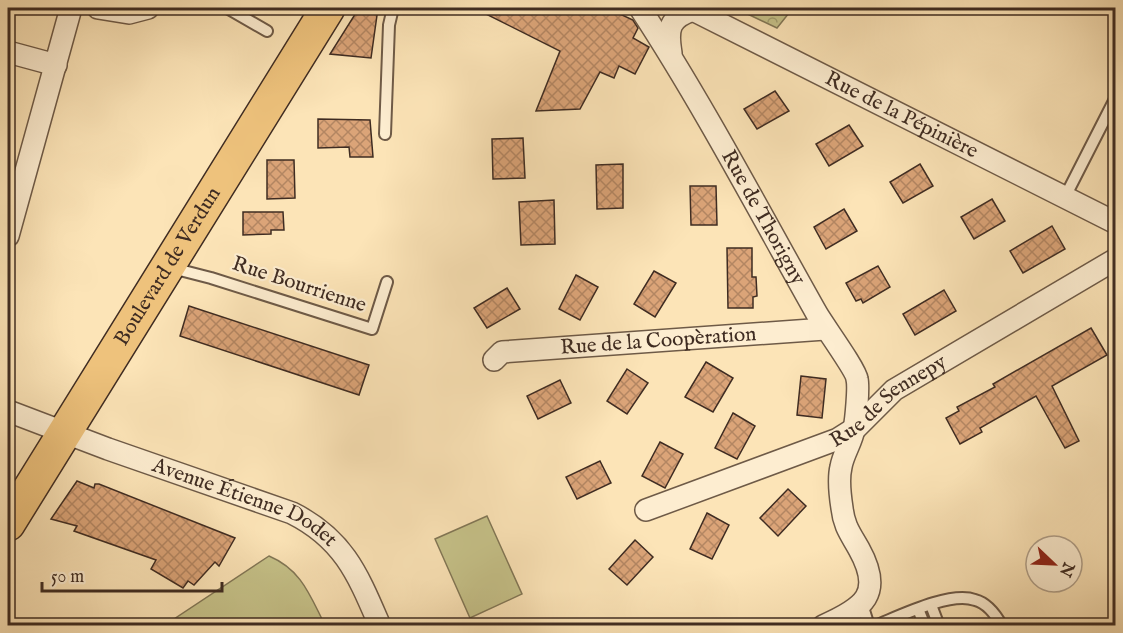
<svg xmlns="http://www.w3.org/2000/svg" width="1123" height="633" font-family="'IM FELL English',serif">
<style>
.green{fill:#c6c289;stroke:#827756;stroke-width:1.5}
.forest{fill:url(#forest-crowns);stroke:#827756;stroke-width:1.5}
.building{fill:url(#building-cross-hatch);stroke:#3f2c22;stroke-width:1.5}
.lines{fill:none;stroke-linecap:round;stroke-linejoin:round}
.lane-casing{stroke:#6e5a47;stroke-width:14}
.street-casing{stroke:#6e5a47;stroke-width:24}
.primary-casing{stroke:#3f2c22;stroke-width:36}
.lane{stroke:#fdedd0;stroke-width:10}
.street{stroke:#fdedd0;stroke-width:21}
.primary{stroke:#eec27c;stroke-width:33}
.labels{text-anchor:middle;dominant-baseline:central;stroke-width:4.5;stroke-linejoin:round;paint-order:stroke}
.street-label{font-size:21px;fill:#3f2c22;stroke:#fdedd0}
</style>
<defs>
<pattern id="forest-crowns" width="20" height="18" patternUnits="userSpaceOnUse" patternTransform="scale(1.5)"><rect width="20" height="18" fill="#c6c289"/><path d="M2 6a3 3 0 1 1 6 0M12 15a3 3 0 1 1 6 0" fill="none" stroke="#a29e70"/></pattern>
<pattern id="building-cross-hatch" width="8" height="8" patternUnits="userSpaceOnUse" patternTransform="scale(1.5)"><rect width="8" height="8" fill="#dba478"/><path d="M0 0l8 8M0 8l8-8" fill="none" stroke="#b38662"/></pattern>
</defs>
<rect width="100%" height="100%" fill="#fce4b7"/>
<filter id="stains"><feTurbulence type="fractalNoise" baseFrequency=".00333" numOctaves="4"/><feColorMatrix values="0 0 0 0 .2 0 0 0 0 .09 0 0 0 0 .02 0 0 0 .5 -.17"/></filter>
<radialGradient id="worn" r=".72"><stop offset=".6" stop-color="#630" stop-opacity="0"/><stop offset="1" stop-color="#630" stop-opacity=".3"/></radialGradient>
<g class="green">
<path d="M487 516 522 594 470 618 435 539Z"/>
<path d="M269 556C302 570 310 596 325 625H165Z"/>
</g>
<path class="forest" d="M735 8H793L777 28Z"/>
<g class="building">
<path d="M359 8H378L371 58 330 54Z"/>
<path d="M474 8H607L633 20 638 28 633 38 649 47 635 74 619 66 614 78 600 72 580 109 536 111 560 51Z"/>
<path d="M775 91 789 111 757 129 744 109Z"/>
<path d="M318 119 370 120 373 157H350L349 147 318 148Z"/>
<path d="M849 125 863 146 829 166 816 144Z"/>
<path d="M523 138 525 178 493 179 492 139Z"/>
<path d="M267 160H294L295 198 267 199Z"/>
<path d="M623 164V208L597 209 596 165Z"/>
<path d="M920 164 933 186 903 203 890 182Z"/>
<path d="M690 186H716L717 225H691Z"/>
<path d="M992 199 1005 221 974 239 961 217Z"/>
<path d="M554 200 555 244 521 245 519 202Z"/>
<path d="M844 209 857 231 826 249 814 227Z"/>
<path d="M243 212H283L284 230H271V234L243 235Z"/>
<path d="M1052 226 1065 249 1023 273 1010 251Z"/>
<path d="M727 248H752V277H756L757 296 753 297V308H728Z"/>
<path d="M878 266 890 287 863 303 861 299 856 301 846 283Z"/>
<path d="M654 271 676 283 655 317 634 304Z"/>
<path d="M576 275 598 287 580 320 559 309Z"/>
<path d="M507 288 520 309 487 328 474 308Z"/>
<path d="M944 290 956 311 915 335 903 314Z"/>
<path d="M189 306 369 365 359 395 180 336Z"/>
<path d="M1091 328 1107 355 1052 386 1079 441 1065 448 1036 396 980 428 982 432 960 444 946 418 959 411 957 407 995 387 993 384Z"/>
<path d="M706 362 733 378 713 412 685 397Z"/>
<path d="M627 369 648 383 627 414 607 401Z"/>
<path d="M801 376 826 379 822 418 797 415Z"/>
<path d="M560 380 571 403 538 419 527 396Z"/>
<path d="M733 413 755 426 737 459 715 448Z"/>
<path d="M660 442 683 454 665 488 642 476Z"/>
<path d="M600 461 611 483 577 499 566 477Z"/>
<path d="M77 481 94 488 95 484H99L235 538 219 566 215 562 194 585 188 581 183 588 151 569 156 560 74 531 77 526 51 519Z"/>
<path d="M788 489 806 506 778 536 760 518Z"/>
<path d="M707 513 729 525 712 559 690 549Z"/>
<path d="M635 540 653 557 627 585 609 569Z"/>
</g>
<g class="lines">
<defs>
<g id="lane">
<path d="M227 8 267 31"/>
<path d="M385 134 389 25 393 8"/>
<path d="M1065 197 1116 97"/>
<path d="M172 268 211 278 372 329 387 282"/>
<path d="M862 604 869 626"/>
<path d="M931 605 939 626"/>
<path d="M918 609 925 626"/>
<path d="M875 626C900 616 950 591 975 600 987 603 996 615 1002 626"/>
</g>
<g id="street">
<path d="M98 8 129 13 148 8"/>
<path id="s1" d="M640 8C704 106 759 211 817 314 824 326 856 370 857 379 859 387 856 420 854 429 852 442 843 454 841 467 838 479 840 495 842 508 844 526 850 533 859 549 884 594 864 608 823 626"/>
<path id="s2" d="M689 8 1116 223"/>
<path d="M8 52 56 65"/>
<path d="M671 53C667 29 669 18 693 10"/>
<path d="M8 236 71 8"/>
<path id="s3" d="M494 360 502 352 825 329"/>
<path id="s4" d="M8 411 108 449 292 513C344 539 358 575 380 626"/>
<path id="s5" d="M646 510 838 439 857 427 894 390 1116 259"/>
</g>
<g id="primary">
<path id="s6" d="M8 524 328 8"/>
</g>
</defs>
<use href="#lane" class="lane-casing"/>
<use href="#street" class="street-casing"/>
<use href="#primary" class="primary-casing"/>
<use href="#lane" class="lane"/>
<use href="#street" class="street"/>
<use href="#primary" class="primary"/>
</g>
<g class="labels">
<g class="street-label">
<text stroke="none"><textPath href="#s2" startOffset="238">Rue de la Pépinière</textPath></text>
<text stroke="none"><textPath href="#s1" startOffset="243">Rue de Thorigny</textPath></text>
<text stroke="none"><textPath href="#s6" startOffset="303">Boulevard de Verdun</textPath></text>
<text transform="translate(299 285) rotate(18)">Rue Bourrienne</text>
<text stroke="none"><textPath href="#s3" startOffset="168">Rue de la Coopèration</textPath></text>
<text stroke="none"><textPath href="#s5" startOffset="268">Rue de Sennepy</textPath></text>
<text stroke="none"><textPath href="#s4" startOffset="254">Avenue Étienne Dodet</textPath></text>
</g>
</g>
<rect width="1123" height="633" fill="none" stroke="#fce4b7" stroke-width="30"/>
<rect x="9" y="9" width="1105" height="615" fill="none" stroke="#3f2c22" stroke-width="3"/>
<rect x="15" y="15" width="1093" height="603" fill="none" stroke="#3f2c22" stroke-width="1.5"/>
<g transform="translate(1054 564) rotate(113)"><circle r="28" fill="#fdedd0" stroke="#b1a08a" stroke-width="1.5"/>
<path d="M0-4.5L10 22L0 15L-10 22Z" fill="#8f2418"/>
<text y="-9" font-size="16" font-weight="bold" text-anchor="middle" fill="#3f2c22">N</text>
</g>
<path d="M42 582v9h180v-9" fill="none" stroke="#3f2c22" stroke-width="3"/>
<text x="51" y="582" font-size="18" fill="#3f2c22" stroke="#fdedd0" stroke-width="4.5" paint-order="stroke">50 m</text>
<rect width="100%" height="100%" filter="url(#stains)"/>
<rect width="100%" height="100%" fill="url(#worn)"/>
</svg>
